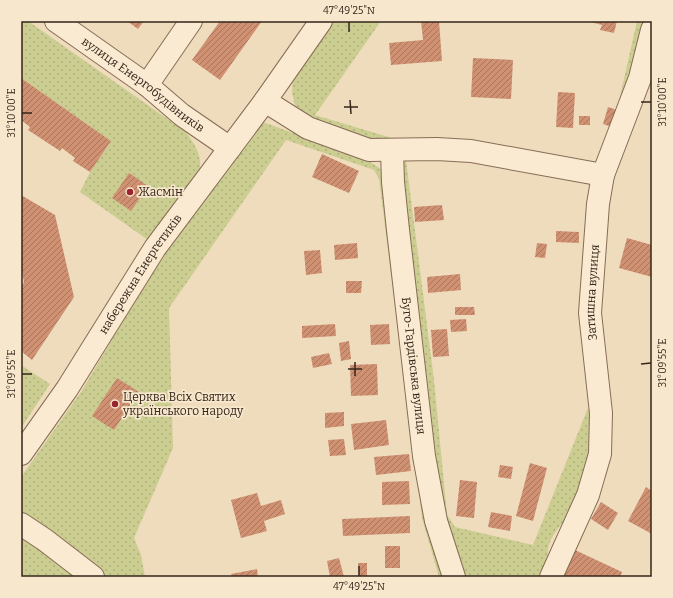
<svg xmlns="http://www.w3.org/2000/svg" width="673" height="598" font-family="Bitter,serif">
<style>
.grass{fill:url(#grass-dots)}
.building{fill:url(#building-hatch)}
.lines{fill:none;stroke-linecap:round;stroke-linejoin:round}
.minor-casing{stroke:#876c56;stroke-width:24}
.minor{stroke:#faead1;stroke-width:22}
.ticks{fill:none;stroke:#36261b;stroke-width:1.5}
.poi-dot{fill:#98242e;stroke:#f6e7cd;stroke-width:1.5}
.labels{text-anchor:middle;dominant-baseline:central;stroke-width:3.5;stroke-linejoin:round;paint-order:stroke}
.street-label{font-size:12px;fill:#36261b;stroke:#f6e7cd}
.poi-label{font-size:12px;fill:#36261b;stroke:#f6e7cd;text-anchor:start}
.neatline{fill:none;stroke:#36261b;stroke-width:1.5}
.ticks-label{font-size:10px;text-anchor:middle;fill:#36261b}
</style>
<defs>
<pattern id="grass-dots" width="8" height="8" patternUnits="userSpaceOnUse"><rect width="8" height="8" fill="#cbcd91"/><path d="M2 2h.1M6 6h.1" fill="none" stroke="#afb07c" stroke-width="1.8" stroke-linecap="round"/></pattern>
<pattern id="building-hatch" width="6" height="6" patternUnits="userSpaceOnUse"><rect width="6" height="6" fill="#cf9172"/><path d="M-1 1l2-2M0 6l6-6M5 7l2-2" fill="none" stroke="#a9765d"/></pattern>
</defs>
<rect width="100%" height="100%" fill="#efdcbd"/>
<g class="grass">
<path d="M21 21H28L186 132C199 151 203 157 198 180L148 240 80 192 90 172 111 141 21 78Z"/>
<path d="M334 21H381L315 115 395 139 367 141 303 115 295 105 292 93 293 79Z"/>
<path d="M637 21H650L617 110Z"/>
<path d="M263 122 367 160 381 169 385 186 449 577H439L422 518 379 179 374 170 286 140 169 308 173 448 134 538 141 555 145 577H21V477L81 392 150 276 219 179Z"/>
<path d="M406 160 434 380 447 515 455 527 533 545 588 408 599 436 568 517C560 525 550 537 548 549 547 559 549 567 545 577H461L437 498 397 163Z"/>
<path d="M21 365 50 384 21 428Z"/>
</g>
<g class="building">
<path d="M127 21H144L138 29Z"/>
<path d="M220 21H262L220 80 192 60Z"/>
<path d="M421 21H439L442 61 391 65 389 43 423 40Z"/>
<path d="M587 21H617L614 33 600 30 602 25Z"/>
<path d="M473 58 513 60 511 99 471 97Z"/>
<path d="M21 78 111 141 90 172 73 161 75 158 62 148 60 151 28 130 30 127 21 120Z"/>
<path d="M558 92 575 93 573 128 556 127Z"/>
<path d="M608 107 617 110 612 127 603 124Z"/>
<rect x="579" y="116" width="11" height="9"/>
<path d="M322 154 359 171 349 193 312 177Z"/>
<path d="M129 173 148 186 131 211 112 198Z"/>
<path d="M21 195 55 215 74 297 32 360 21 351V288L24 282 21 267Z"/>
<path d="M442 205 444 220 415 222 414 207Z"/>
<path d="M556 231 579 232V243L556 242Z"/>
<path d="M627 238 652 245V277L619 268Z"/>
<path d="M357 243 358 258 335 260 334 245Z"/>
<path d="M537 243 547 244 545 258 535 257Z"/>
<path d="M320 250 322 273 306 275 304 251Z"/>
<path d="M460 274 461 290 428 293 427 277Z"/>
<path d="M346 281H362L361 293H346Z"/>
<path d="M455 307H474L475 315H455Z"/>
<path d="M466 319 467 331 451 332 450 320Z"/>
<path d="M335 324 336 336 302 338V326Z"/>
<path d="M389 324 390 344 371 345 370 325Z"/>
<path d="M447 329 449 356 433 357 431 330Z"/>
<path d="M349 341 351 359 341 361 339 343Z"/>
<path d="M329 353 332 364 313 368 311 357Z"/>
<path d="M377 364 378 395 351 396 350 365Z"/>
<path d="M117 378 139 392 114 430 92 416Z"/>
<path d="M344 412V426L325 428V413Z"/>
<path d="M386 420 389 445 354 450 351 424Z"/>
<path d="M344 439 346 455 330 456 328 440Z"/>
<path d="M409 454 411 471 376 475 374 457Z"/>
<path d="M530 463 547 468 533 521 516 516Z"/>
<path d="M500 465 513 467 511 479 498 477Z"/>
<path d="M460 480 477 482 474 518 456 516Z"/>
<path d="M409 481 410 504 382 505V482Z"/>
<path d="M646 487 652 491V534L628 521Z"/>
<path d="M257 493 261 506 281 500 285 514 264 521 267 531 241 538 231 500Z"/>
<path d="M601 502 618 513 608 530 591 519Z"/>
<path d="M491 512 512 516 510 531 488 527Z"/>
<path d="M410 516V533L343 536 342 519Z"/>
<rect x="385" y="546" width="15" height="22"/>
<path d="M575 550 622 572 620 577H563Z"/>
<path d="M339 558 344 577H330L327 561Z"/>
<path d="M358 563H367V577H359Z"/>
<path d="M257 569 258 577H232L231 574Z"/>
</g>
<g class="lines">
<defs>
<g id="minor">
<path id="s1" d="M56 21 147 85 182 115 230 148"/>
<path d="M147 85 191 21"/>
<path d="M265 101 308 128 369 150 437 149 471 151 603 175"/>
<path id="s2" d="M392 151 393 182 398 230 424 456 436 521 454 577"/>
<path id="s3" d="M21 454 67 389 155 248 265 101 321 21"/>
<path d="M21 524 45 540 93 577"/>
<path id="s4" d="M551 577 588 495 600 454 601 413 590 313 598 204 603 175 640 78 652 30"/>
</g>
</defs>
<use href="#minor" class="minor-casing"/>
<use href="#minor" class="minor"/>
</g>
<path class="ticks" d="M349 22V32M350 100 351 114M641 102H651M344 107H358M22 113H32M355 362V376M641 364 651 363M348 369H362M22 374H32M359 566V576"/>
<g class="poi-dot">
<circle cx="130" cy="192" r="4"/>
<circle cx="115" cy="404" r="4"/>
</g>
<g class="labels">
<g class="street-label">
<text stroke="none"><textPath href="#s1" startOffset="108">вулиця Енергобудівників</textPath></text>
<text stroke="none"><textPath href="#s3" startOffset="216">набережна Енергетиків</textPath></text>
<text stroke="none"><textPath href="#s4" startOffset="295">Затишна вулиця</textPath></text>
<text stroke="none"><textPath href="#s2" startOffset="216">Буго-Гардівська вулиця</textPath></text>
</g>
<g class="poi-label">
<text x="138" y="192">Жасмін</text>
<text x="123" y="397">Церква Всіх Святих<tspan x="123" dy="14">українського народу</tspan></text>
</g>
</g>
<rect width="673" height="598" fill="none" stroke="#f6e7cd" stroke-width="44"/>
<rect x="22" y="22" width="629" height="554" class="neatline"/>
<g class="ticks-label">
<text x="349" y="14">47°49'25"N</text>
<text transform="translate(662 102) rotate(-90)" y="4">31°10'00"E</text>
<text transform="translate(11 113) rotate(-90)" y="4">31°10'00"E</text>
<text transform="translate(662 363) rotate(-90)" y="4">31°09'55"E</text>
<text transform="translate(11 374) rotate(-90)" y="4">31°09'55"E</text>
<text x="359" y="590">47°49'25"N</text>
</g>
</svg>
